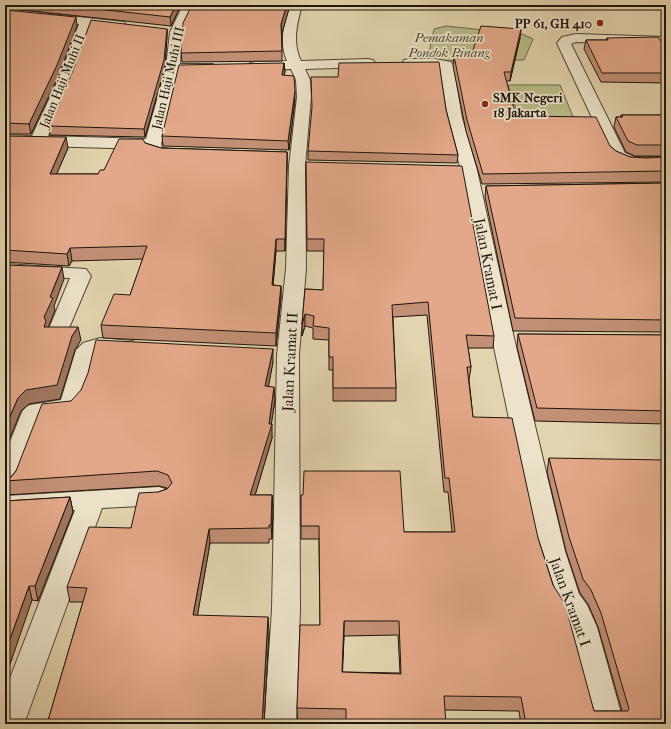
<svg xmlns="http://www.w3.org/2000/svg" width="671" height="729" font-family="'IM FELL French Canon',serif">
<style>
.green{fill:#b7bc88;stroke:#6a684a}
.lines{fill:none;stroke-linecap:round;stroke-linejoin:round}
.minor-casing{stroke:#4f4535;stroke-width:2}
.minor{fill:#ece3ca;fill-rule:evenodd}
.wall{fill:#c39076;stroke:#1e150d;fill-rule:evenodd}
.shaded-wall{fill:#9f7660;stroke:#1e150d}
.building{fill:#e3a889;stroke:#1e150d;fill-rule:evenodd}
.poi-dot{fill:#8f2418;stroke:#ece3ca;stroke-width:1.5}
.labels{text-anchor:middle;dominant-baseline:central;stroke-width:3.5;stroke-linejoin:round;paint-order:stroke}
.far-poi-label{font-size:13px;font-weight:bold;fill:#1e150d;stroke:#ece3ca;text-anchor:end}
.far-park-label{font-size:13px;font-style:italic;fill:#4c4732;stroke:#ece3ca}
.far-street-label{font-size:13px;fill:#1e150d;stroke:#ece3ca}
.street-label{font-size:15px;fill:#1e150d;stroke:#ece3ca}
</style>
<rect width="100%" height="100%" fill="#e2d4ae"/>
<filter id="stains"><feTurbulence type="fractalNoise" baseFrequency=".005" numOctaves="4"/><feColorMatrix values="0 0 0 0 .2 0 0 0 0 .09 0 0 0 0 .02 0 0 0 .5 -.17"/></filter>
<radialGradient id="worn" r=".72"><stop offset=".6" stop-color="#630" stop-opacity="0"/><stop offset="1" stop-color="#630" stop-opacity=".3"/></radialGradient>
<g class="green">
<path d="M446 26 522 34 533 39 524 60 443 61 428 57 434 29Z"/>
<path d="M508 85H560L574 119H519Z"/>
</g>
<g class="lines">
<defs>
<g id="minor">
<path d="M183 5H195L182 32 180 64H213L215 67 213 70 179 72 161 144 162 148 184 151 186 154 184 157C173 160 161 158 150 155L147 149 5 145V135L32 136 60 76 79 24 5 17V9L124 22 126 25 124 28 120 29 92 26 74 76 48 136 146 139 166 68 170 32Z"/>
<path d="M290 5H302C297 23 292 43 301 61L368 59 373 60 375 63 373 66 368 67 305 69 310 80 311 97 305 166 306 268 299 355 300 610 296 724H264L272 610 277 355 286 268 289 166 297 97 296 80 291 69 255 70 250 69 248 66 250 63 255 62 287 61C279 43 284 23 290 5Z"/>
<path d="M576 34 666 37V45L576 42 571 44 625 153 635 157H666V167C650 167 621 171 610 156L557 43 562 37Z"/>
<path d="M409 59H435L451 62 453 65 462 118 477 170 514 338 565 551 579 594 587 605 597 627 624 724H592L567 627 564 617 552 598 537 551 492 338 461 170 450 131 440 68 404 66 402 63 404 60Z"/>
<path d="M5 264 86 269 91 276 66 335 59 337 52 335 48 331 70 278 5 276Z"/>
<path d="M100 338 133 341 136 346 133 351C121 353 107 347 97 353 93 368 88 407 73 413L44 416 18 484 14 490 5 493V454L22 412 26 407 30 405 61 400 76 350 83 343Z"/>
<path d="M159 487 168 490 172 496 168 502 159 505 102 508 24 724H5V691L75 510 5 514V496Z"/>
</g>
</defs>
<use href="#minor" class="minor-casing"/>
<use href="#minor" class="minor"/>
</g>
<g class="wall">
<path d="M5 5H181L171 26 5 8Z"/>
<path d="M192 5H290L282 33V61L182 62 181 53Z"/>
<path d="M5 10 77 26 59 75 31 134H5Z"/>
<path d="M167 29V36L165 68 145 137 50 135 49 126Z"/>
<path d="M520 38 510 81H506L516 116 610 146 616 151 630 157 646 158 666 157V182L482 184 466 131 453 66 454 56H471Z"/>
<path d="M607 38 666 49V83L601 82 584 49 586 40H606Z"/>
<path d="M284 63 285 72 284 75 295 100 289 150 163 146 162 136Z"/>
<path d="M446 110 458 155 457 163 308 160V151Z"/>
<path d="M621 115H666V156H635L626 152 614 127 616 117H621Z"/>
<path d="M5 136 68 148 56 174H98L145 143 161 148 287 152V163L285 251H276L273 285 281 286V298L276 346 103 338 101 325 130 295 143 259 72 261 69 266 5 262Z"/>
<path d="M306 162 494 336 493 348H468L471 367 469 380 473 417 538 538 594 711H622L598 627 588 604 580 593 566 551 547 472 549 458 666 724H521L519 711 445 710 346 723 298 722 297 708 320 625 319 539H301V495L404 532H452L448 492H444L427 315 393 317 396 388V401H333V370H329V340L313 339V328L305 326 302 336 305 289 323 290 324 251H307ZM398 635 400 673 342 672 344 636Z"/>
<path d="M666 183V332L513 331 485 197 486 186Z"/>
<path d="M518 334 666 335V424L535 421 517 347Z"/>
<path d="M273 362 268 386 275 400 271 424 272 438 255 495H272L273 509 272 539H269V543H210L197 616 269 632 264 724H47L83 602H70L67 587 131 528 158 492 167 489V488L159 486 5 495V479L11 477 71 401Z"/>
<path d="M70 497 73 512 38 601 32 600 5 501Z"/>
</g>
<g class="shaded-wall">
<path d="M176 5H181L171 26 170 17Z"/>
<path d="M287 5H290L282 33 281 24Z"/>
<path d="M76 17 77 26 59 75 31 134 29 124Z"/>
<path d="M167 29V36L165 68 145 137 144 129Z"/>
<path d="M521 29 520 38 510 81 511 72Z"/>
<path d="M284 63 285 72 282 83V75Z"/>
<path d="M295 91V100L289 150 288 141Z"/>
<path d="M66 137 68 148 52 185 50 174Z"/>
<path d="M287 152V163L285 251V239Z"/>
<path d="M276 239V251L272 297V285Z"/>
<path d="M70 248 72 261 69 266 67 254Z"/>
<path d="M62 267 64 279 54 306 55 310 48 328 44 327V317L50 297Z"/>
<path d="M281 286V298L276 346V333Z"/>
<path d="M305 314V326L302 336V324Z"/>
<path d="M78 327 81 340 75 350 60 399 29 404 21 411 5 450V428L18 398 72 336Z"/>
<path d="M273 349V362L266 400 265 386Z"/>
<path d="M274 387 275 400 271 426 272 424V438L251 509 250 495 269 424Z"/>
<path d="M272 495 273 509 272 539 271 525Z"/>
<path d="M70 497 73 512 38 601 35 586Z"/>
<path d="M209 529 210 543 195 630 193 615Z"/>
<path d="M29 586 32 600 5 679V653Z"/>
<path d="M268 617 269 632 264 724H262Z"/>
<path d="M344 621V636L342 686V672Z"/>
</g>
<g class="building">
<path d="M61 5H176L170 17Z"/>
<path d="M192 5H287L281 24 282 51 181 53 183 23Z"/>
<path d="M5 10 76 17 57 65 29 124 5 123Z"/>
<path d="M91 20 167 29 164 60 144 129 49 126 74 68Z"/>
<path d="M481 26 521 29 511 72H504L516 116 596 117 610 146 616 151 630 157 646 158 666 157V171L483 174 467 120 454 56H471Z"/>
<path d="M658 37 666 49V73H602L586 40H608L607 38Z"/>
<path d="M439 62 446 110 458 155 308 151 312 107 311 77H338L339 63Z"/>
<path d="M284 63 282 75 294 76 295 91 288 141 162 136 179 65Z"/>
<path d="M621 115H666V145H637L628 141 616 117H623Z"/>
<path d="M5 136 66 137 50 174H98L100 170H104L119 139H143L145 143 161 148 287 152 285 239H276L272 285 281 286 276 333 101 325 114 294 130 295 147 246 70 248 67 254 5 250Z"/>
<path d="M306 162 462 166 494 336 466 335 471 367H467L473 417 512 418 538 538 553 585 565 604 594 711H628L629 709 601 613 591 590 583 579 569 537 549 458 666 460V724H526L521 697 444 696 446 724H346V709L297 708 300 625H320L319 526H301V495H303L304 471H400L404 532H455L449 478H445L428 302 392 305 396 388H333V357H329V328L313 326 314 316 305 314 302 324 305 289 323 290 324 239H307ZM344 621H399L401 674 342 672Z"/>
<path d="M666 183V320L515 318 486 186Z"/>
<path d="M5 265 62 267 50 297 53 298 44 317 46 321 44 327H78L72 336 57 385 26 390 18 398 5 428Z"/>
<path d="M518 334 666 335V411L537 408Z"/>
<path d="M96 340 273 349 265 386 274 387 269 424H272L250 495H272L271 525H269V528L209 529 193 615 268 617 262 724H47L87 588 67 587 89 527 131 528 139 493 158 492 167 489 172 483 168 475 157 471 5 481V479L11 477 16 471 42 404 71 401 81 390 88 373Z"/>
<path d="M70 497 35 586H29L5 653V501Z"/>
</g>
<g class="poi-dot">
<circle cx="600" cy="23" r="4"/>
<circle cx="485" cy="104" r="4"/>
</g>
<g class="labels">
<g class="far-poi-label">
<text x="592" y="23">PP 61, GH 410</text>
<text x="493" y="97" text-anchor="start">SMK Negeri<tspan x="493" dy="15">18 Jakarta</tspan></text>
</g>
<g class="far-park-label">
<text x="449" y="37">Pemakaman<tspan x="449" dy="15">Pondok Pinang</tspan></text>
</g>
<g class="far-street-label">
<text transform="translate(168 78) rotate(-77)">Jalan Haji Muhi III</text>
<text transform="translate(62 81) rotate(-68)">Jalan Haji Muhi II</text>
</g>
<g class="street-label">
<text transform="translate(488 264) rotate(79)">Jalan Kramat I</text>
<text transform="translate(290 362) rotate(-87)">Jalan Kramat II</text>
<text transform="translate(570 602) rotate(70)">Jalan Kramat I</text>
</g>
</g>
<rect width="671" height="729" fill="none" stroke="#e2d4ae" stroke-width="20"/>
<rect x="6" y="6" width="659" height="717" fill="none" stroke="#1e150d" stroke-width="2"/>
<rect x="10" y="10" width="651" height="709" fill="none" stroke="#1e150d"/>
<rect width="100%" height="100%" filter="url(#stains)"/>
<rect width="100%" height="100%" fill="url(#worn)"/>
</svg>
